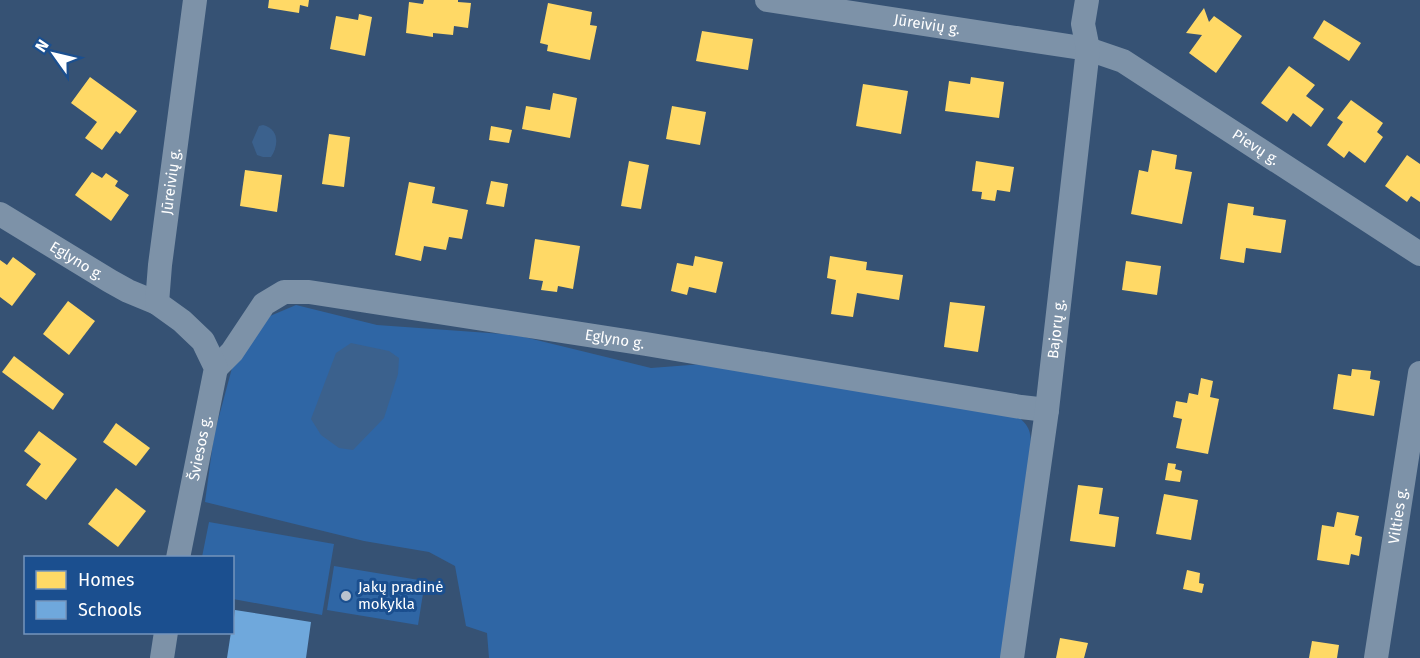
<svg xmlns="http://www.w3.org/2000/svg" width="1420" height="658" font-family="'Fira Sans',sans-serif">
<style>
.green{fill:#2f66a5}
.water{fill:#3b618d}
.homes{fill:#ffd966}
.schools{fill:#6fa8dc}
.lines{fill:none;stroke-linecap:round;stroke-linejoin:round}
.minor{stroke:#7d92a8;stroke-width:24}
.poi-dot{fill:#b9c2ce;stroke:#1b4f8f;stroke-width:2}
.labels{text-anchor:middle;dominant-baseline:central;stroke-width:6;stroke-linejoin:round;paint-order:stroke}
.street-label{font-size:15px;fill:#fff;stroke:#1b4f8f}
.poi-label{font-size:15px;fill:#fff;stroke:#1b4f8f;text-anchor:start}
</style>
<rect width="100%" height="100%" fill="#365274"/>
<g class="green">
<path d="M296 305 377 325 516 335 651 368 703 364 1016 415C1031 427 1031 432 1031 451L1003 658H489L487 633 466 626 455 566 429 552 364 541 205 502 214 435 232 368 270 316Z"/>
<path d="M209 522 334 544 322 615 233 599 232 558 202 557Z"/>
<path d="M334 566 425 581 418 625 327 610Z"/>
</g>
<g class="water">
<path d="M263 125C279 129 279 145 271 157H263L257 155 252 142 259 126Z"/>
<path d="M351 343 389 351 399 358 398 374 384 418 353 450 339 448 321 435 311 419 336 353Z"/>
</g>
<g class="homes">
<path d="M269 0H309L308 7 300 5 299 13 268 8Z"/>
<path d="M424 0H458V2L471 3 468 28 454 26 453 35 433 33V37L406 33 409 2 423 4Z"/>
<path d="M548 3 592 12 590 25 597 26 590 60 547 51 548 45 540 43Z"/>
<path d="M1204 8 1209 22 1214 16 1242 36 1216 73 1189 53 1202 35 1186 33Z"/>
<path d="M359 14 372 17 365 56 330 49 336 16 358 20Z"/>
<path d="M1324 20 1361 43 1349 61 1313 38Z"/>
<path d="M702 31 753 39 748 70 696 61Z"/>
<path d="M1289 66 1315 85 1306 96 1324 109 1311 127 1293 113 1287 122 1261 103Z"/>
<path d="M90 77 137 111 120 134 116 131 102 150 85 138 97 122 71 103Z"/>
<path d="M971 77 1004 82 999 118 945 111 949 81 970 84Z"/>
<path d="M863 84 908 91 901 134 856 126Z"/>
<path d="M553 93 577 98 570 138 522 129 526 106 550 110Z"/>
<path d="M1351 100 1383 123 1377 132 1383 137 1365 163 1349 151 1344 158 1327 145 1343 122 1337 118Z"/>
<path d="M672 106 706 112 700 145 666 139Z"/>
<path d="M491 126 512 130 509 143 489 140Z"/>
<path d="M329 134 350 137 344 187 322 184Z"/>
<path d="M1152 150 1177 155 1175 169 1192 172 1182 224 1131 214 1139 170 1148 172Z"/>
<path d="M1407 155 1420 164V202L1411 196 1407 202 1385 186Z"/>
<path d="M629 161 649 165 641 209 621 206Z"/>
<path d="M976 161 1014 167 1010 192 997 190 995 201 981 199 982 192 972 191Z"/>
<path d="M245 170 282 175 277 212 240 206Z"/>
<path d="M92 172 102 178 106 173 118 181 115 186 129 195 111 221 75 195Z"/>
<path d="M491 181 508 184 504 207 486 204Z"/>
<path d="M409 182 435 187 432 203 468 210 462 239 449 237 446 250 424 246 421 261 395 255Z"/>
<path d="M1228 203 1254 207 1253 215 1286 220 1281 253 1246 248 1244 263 1220 259Z"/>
<path d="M535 239 580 246 573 289 558 286 557 292 541 290 543 281 529 279Z"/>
<path d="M695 256 723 262 716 293 689 287 687 295 671 291 677 263 693 266Z"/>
<path d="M830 256 867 262 866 270 903 275 899 300 857 293 853 317 831 314 836 280 827 278Z"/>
<path d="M13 257 36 274 12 306 0 297V260L7 265Z"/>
<path d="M1126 261 1161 266 1157 295 1122 290Z"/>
<path d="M68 301 95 321 69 355 43 334Z"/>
<path d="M950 302 985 306 978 352 944 347Z"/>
<path d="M14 356 64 394 53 410 2 372Z"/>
<path d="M1352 369 1371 371 1370 379 1380 381 1374 416 1333 409 1338 374 1351 376Z"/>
<path d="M1201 378 1213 381 1210 397 1219 399 1208 454 1176 448 1182 419 1173 417 1176 401 1187 403 1189 393 1198 395Z"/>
<path d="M116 423 150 448 136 466 103 442Z"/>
<path d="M39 431 77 459 46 500 26 485 41 464 24 451Z"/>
<path d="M1168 463 1176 464 1175 469 1182 471 1180 482 1165 480Z"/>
<path d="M1078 485 1103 488 1099 514 1119 517 1115 547 1070 541Z"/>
<path d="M116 488 146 511 118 547 88 524Z"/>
<path d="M1164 494 1198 500 1191 540 1156 534Z"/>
<path d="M1337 512 1359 516 1355 535 1362 537 1359 556 1351 554 1349 565 1317 560 1322 525 1334 527Z"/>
<path d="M1187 570 1200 573 1199 583 1204 584 1202 593 1183 589Z"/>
<path d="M1060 638 1088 643 1084 658H1056Z"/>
<path d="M1312 641 1339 645 1337 658H1309Z"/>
</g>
<path class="schools" d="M235 610 311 622 306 658H227L231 632H232Z"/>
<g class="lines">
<g class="minor">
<path id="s1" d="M767 0 1088 49 1123 61 1420 254"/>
<path id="s2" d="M0 214 110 281 128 291 157 303"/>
<path id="s3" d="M216 368 232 352 264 304 284 292H309L646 344 1021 407 1047 410"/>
<path id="s4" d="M178 558 216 368 203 341 182 321 157 303 160 265 195 0"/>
<path d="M162 658 166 632"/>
<path id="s5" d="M1012 658 1047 410 1088 49 1083 24 1087 0"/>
<path id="s6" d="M1376 658 1420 373"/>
</g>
</g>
<circle class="poi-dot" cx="346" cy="596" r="6"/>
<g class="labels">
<g class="street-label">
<text stroke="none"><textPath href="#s1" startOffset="162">Jūreivių g.</textPath></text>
<text stroke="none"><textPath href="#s1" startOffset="520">Pievų g.</textPath></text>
<text stroke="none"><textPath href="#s4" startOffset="406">Jūreivių g.</textPath></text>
<text stroke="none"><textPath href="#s2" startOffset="90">Eglyno g.</textPath></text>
<text stroke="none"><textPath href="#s5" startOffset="332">Bajorų g.</textPath></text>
<text stroke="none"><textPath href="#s3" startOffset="438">Eglyno g.</textPath></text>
<text stroke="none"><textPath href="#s4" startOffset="112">Šviesos g.</textPath></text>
<text stroke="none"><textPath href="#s6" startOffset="144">Vilties g.</textPath></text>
</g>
<g class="poi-label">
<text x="358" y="587">Jakų pradinė<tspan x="358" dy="17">mokykla</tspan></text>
</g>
</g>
<rect x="24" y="556" width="210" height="78" fill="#1b4f8f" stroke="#7695bc" stroke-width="1.5"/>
<rect x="36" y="571" width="30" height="18" fill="#ffd966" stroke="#7695bc" stroke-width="1.5"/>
<text x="78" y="586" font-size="18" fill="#ffffff">Homes</text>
<rect x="36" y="601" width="30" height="18" fill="#6fa8dc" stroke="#7695bc" stroke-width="1.5"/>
<text x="78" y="616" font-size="18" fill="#ffffff">Schools</text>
<g transform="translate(54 54) rotate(304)" stroke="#1b4f8f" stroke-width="4.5" paint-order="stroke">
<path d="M0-4.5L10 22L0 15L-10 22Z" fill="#ffffff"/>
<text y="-9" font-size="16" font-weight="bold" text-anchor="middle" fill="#ffffff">N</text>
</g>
</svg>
